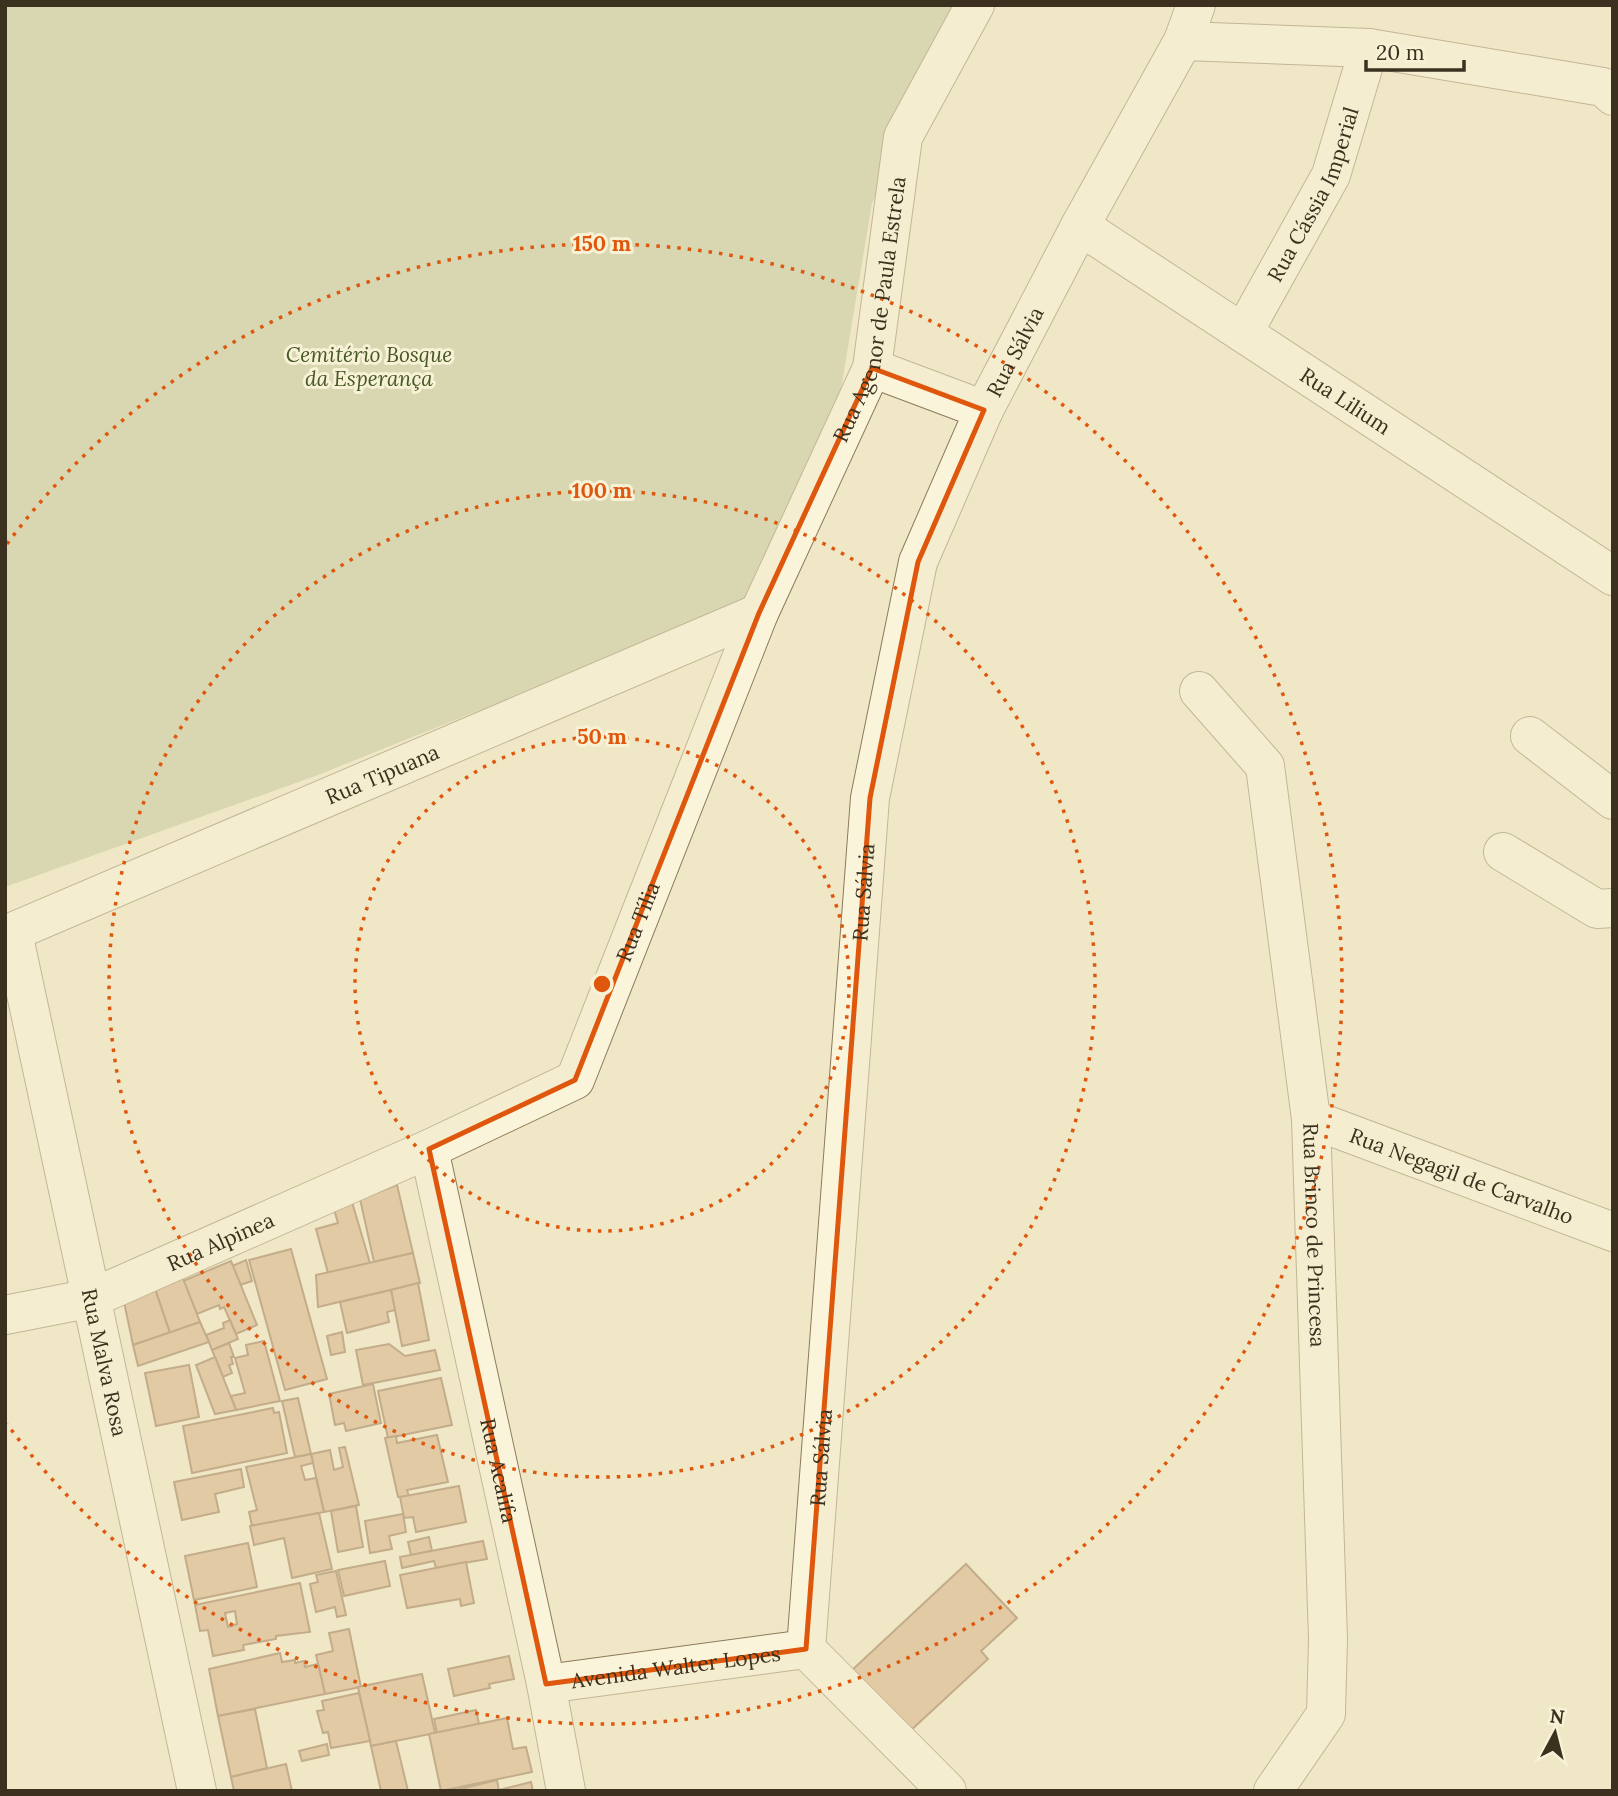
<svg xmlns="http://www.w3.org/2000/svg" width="1618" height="1796" font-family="Lora,serif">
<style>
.cemetery{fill:#bbc498}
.building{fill:#cfa67b;stroke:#8d6540;stroke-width:2;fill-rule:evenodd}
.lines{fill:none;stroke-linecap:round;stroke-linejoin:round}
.minor-casing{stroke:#8c7a5b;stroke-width:40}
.minor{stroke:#faf4da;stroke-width:38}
.marked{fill:none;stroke:#df570d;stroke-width:5;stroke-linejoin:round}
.ring{fill:none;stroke:#df570d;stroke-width:3.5;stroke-dasharray:3.5 7}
.labels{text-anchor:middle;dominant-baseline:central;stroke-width:6;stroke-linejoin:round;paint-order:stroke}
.street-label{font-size:21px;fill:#3c301f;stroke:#f7f1d6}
.park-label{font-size:21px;font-style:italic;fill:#475925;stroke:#f7f1d6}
.centre{fill:#df570d;stroke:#f7f1d6;stroke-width:3.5}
.ring-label{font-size:21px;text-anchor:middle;font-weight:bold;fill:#df570d;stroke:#f7f1d6;stroke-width:6;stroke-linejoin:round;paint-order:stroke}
</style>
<rect width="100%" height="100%" fill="#f0e7c6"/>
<path class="cemetery" d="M5 5H972L872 203 834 431 742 605 318 775 5 887Z"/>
<g class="building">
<path d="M397 1185 413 1253 374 1262 360 1199Z"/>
<path d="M352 1202 370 1263 328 1273 316 1229 338 1223 334 1209Z"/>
<path d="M291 1249 327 1379 285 1390 249 1260Z"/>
<path d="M413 1253 420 1283 318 1307 316 1275Z"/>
<path d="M246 1260 252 1281 240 1285 232 1266Z"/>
<path d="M231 1261 257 1325 236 1334 224 1307 220 1309 219 1305 197 1314 183 1281Z"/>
<path d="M182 1276 200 1322 170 1333 154 1286Z"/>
<path d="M418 1283 429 1340 402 1346 391 1290Z"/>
<path d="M154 1286 170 1333 133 1345 123 1297Z"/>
<path d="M391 1290 395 1310 387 1312 389 1322 347 1333 340 1302Z"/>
<path d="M230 1320 238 1339 212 1350 206 1335 224 1328 223 1323Z"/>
<path d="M200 1322 209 1342 138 1366 133 1345Z"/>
<path d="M342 1332 345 1352 331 1355 327 1336Z"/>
<path d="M264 1341 280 1401 236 1410 231 1396 245 1393 235 1358 248 1355 246 1345Z"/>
<path d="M229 1343 234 1357H231L233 1364 229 1365 232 1373 223 1377 212 1350Z"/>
<path d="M389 1344 405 1356 435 1350 440 1370 363 1385 356 1350Z"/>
<path d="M215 1357 236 1410 215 1414 196 1365Z"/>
<path d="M189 1365 199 1417 156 1426 145 1373Z"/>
<path d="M441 1378 452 1425 388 1438 378 1391Z"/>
<path d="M373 1384 381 1423 346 1431 344 1423 335 1425 329 1394Z"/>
<path d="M298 1398 311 1454 295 1457 282 1401Z"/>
<path d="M273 1408 274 1413 279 1412 287 1453 192 1473 183 1426Z"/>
<path d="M437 1435 448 1482 407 1490 409 1496 398 1497 385 1438 396 1436 397 1443Z"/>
<path d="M345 1447 359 1505 324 1512 311 1454 330 1450 334 1470 343 1467 339 1448Z"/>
<path d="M311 1454 313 1463 301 1466 305 1480 316 1478 324 1512 252 1526 249 1512 257 1510 246 1467Z"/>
<path d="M241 1469 244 1487 215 1494 219 1512 182 1520 174 1482Z"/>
<path d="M459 1486 466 1522 416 1532 413 1517 404 1518 400 1497Z"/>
<path d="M356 1506 363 1547 338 1552 331 1511Z"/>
<path d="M319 1513 332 1569 292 1578 284 1538 254 1545 250 1526Z"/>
<path d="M403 1514 406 1532 389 1536 392 1549 370 1553 365 1521Z"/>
<path d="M429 1537 432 1551 411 1555 408 1542Z"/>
<path d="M483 1541 487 1559 436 1568 434 1561 402 1568 400 1557Z"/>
<path d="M248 1543 257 1587 194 1600 185 1556Z"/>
<path d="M385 1561 390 1586 344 1596 338 1570Z"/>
<path d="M466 1562 474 1603 461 1606 460 1599 407 1608 400 1575Z"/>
<path d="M966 1564 1017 1618 981 1651 988 1659 909 1732 851 1671Z"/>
<path d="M336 1571 346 1615 337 1617 335 1607 316 1612 310 1584 318 1582 316 1575Z"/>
<path d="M300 1583 310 1632 276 1636V1639L243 1645 244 1650 213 1656 208 1630 200 1631 195 1605ZM235 1611 237 1624 228 1627 225 1613Z"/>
<path d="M349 1629 361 1687 325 1694 316 1655 333 1651 329 1633Z"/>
<path d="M280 1653 282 1662 295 1660V1663L304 1661 305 1667 318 1664 325 1694 218 1716 209 1669Z"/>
<path d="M509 1656 514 1679 489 1684 490 1688 454 1696 448 1669Z"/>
<path d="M422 1674 435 1733 371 1746 358 1687Z"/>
<path d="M359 1693 370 1741 331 1748 328 1732 323 1733 317 1711 324 1710 322 1701Z"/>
<path d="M255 1709 267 1768 231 1777 218 1716Z"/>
<path d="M476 1710 479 1724 437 1733 434 1719Z"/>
<path d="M507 1718 513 1749 526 1747 532 1772 441 1791 429 1734Z"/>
<path d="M396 1741 408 1791H381L371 1746Z"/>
<path d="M327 1744 329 1755 302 1761 299 1751Z"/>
<path d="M286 1764 292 1791H234L231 1777Z"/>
<path d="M497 1780 499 1791H456V1790Z"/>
<path d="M531 1782 533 1791H499V1790Z"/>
</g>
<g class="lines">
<defs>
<g id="minor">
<path d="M1183 41 1369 48 1603 87 1613 96"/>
<path id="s1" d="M1080 226 1613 576"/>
<path id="s2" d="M1243 333 1331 175 1369 48"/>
<path d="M872 368 984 410"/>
<path id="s3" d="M1199 691 1265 766 1311 1119 1328 1639 1326 1714 1273 1791"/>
<path d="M1530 736 1613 800"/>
<path d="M1503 852 1597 909 1613 908"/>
<path id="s4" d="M13 933 197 1791"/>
<path id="s5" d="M5 935 759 613"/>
<path id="s6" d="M1311 1119 1613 1232"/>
<path id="s7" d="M429 1149 546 1684 566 1791"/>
<path id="s8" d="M5 1315 92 1298 429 1149 575 1080 759 613 872 368 903 137 975 5"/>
<path id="s9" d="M546 1684 806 1649"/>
<path id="s10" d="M947 1791 806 1649 870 798 918 562 984 410 1080 226 1183 41 1196 5"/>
</g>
</defs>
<use href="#minor" class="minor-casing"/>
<use href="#minor" class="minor"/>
</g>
<path d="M0 0H1618V1796H0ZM872 368 984 410 918 562 870 798 806 1649 546 1684 429 1149 575 1080 759 613Z" fill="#f0e7c6" fill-opacity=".55" fill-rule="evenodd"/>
<path class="marked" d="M872 368 984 410 918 562 870 798 806 1649 546 1684 429 1149 575 1080 759 613Z"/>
<g class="ring">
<circle cx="602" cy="984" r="247"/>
<circle cx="602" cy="984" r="493"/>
<path d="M7 544A740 740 0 1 1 7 1424"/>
</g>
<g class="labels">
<g class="street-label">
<text stroke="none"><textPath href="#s2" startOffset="156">Rua Cássia Imperial</textPath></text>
<text stroke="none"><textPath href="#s8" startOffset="1447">Rua Agenor de Paula Estrela</textPath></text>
<text stroke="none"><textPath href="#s10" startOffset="1526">Rua Sálvia</textPath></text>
<text stroke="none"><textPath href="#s1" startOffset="318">Rua Lilium</textPath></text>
<text stroke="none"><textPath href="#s5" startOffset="410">Rua Tipuana</textPath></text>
<text stroke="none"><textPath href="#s10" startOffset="959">Rua Sálvia</textPath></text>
<text stroke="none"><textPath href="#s8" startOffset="789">Rua Tília</textPath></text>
<text stroke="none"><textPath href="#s6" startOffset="161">Rua Negagil de Carvalho</textPath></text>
<text stroke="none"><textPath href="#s3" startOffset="572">Rua Brinco de Princesa</textPath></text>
<text stroke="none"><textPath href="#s8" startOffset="229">Rua Alpinea</textPath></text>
<text stroke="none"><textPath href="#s4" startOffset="439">Rua Malva Rosa</textPath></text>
<text stroke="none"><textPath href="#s10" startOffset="392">Rua Sálvia</textPath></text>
<text stroke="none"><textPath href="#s7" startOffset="329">Rua Acalifa</textPath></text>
<text stroke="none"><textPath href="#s9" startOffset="131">Avenida Walter Lopes</textPath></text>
</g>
<g class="park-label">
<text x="369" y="354">Cemitério Bosque<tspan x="369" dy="24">da Esperança</tspan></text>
</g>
</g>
<circle cx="602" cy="984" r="10" class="centre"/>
<g class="ring-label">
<text x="602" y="251">150 m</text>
<text x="602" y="498">100 m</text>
<text x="602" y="744">50 m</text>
</g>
<rect width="1618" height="1796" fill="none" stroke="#3c301f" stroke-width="14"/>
<g transform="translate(1555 1733) rotate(7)" stroke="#f7f1d6" stroke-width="5" paint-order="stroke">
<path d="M0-5L12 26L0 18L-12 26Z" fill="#3c301f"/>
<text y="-10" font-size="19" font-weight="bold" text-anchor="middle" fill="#3c301f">N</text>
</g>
<path d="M1366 60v10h98v-10" fill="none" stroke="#3c301f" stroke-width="3.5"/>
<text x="1376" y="60" font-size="21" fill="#3c301f" stroke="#f7f1d6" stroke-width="5" paint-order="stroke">20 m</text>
</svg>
